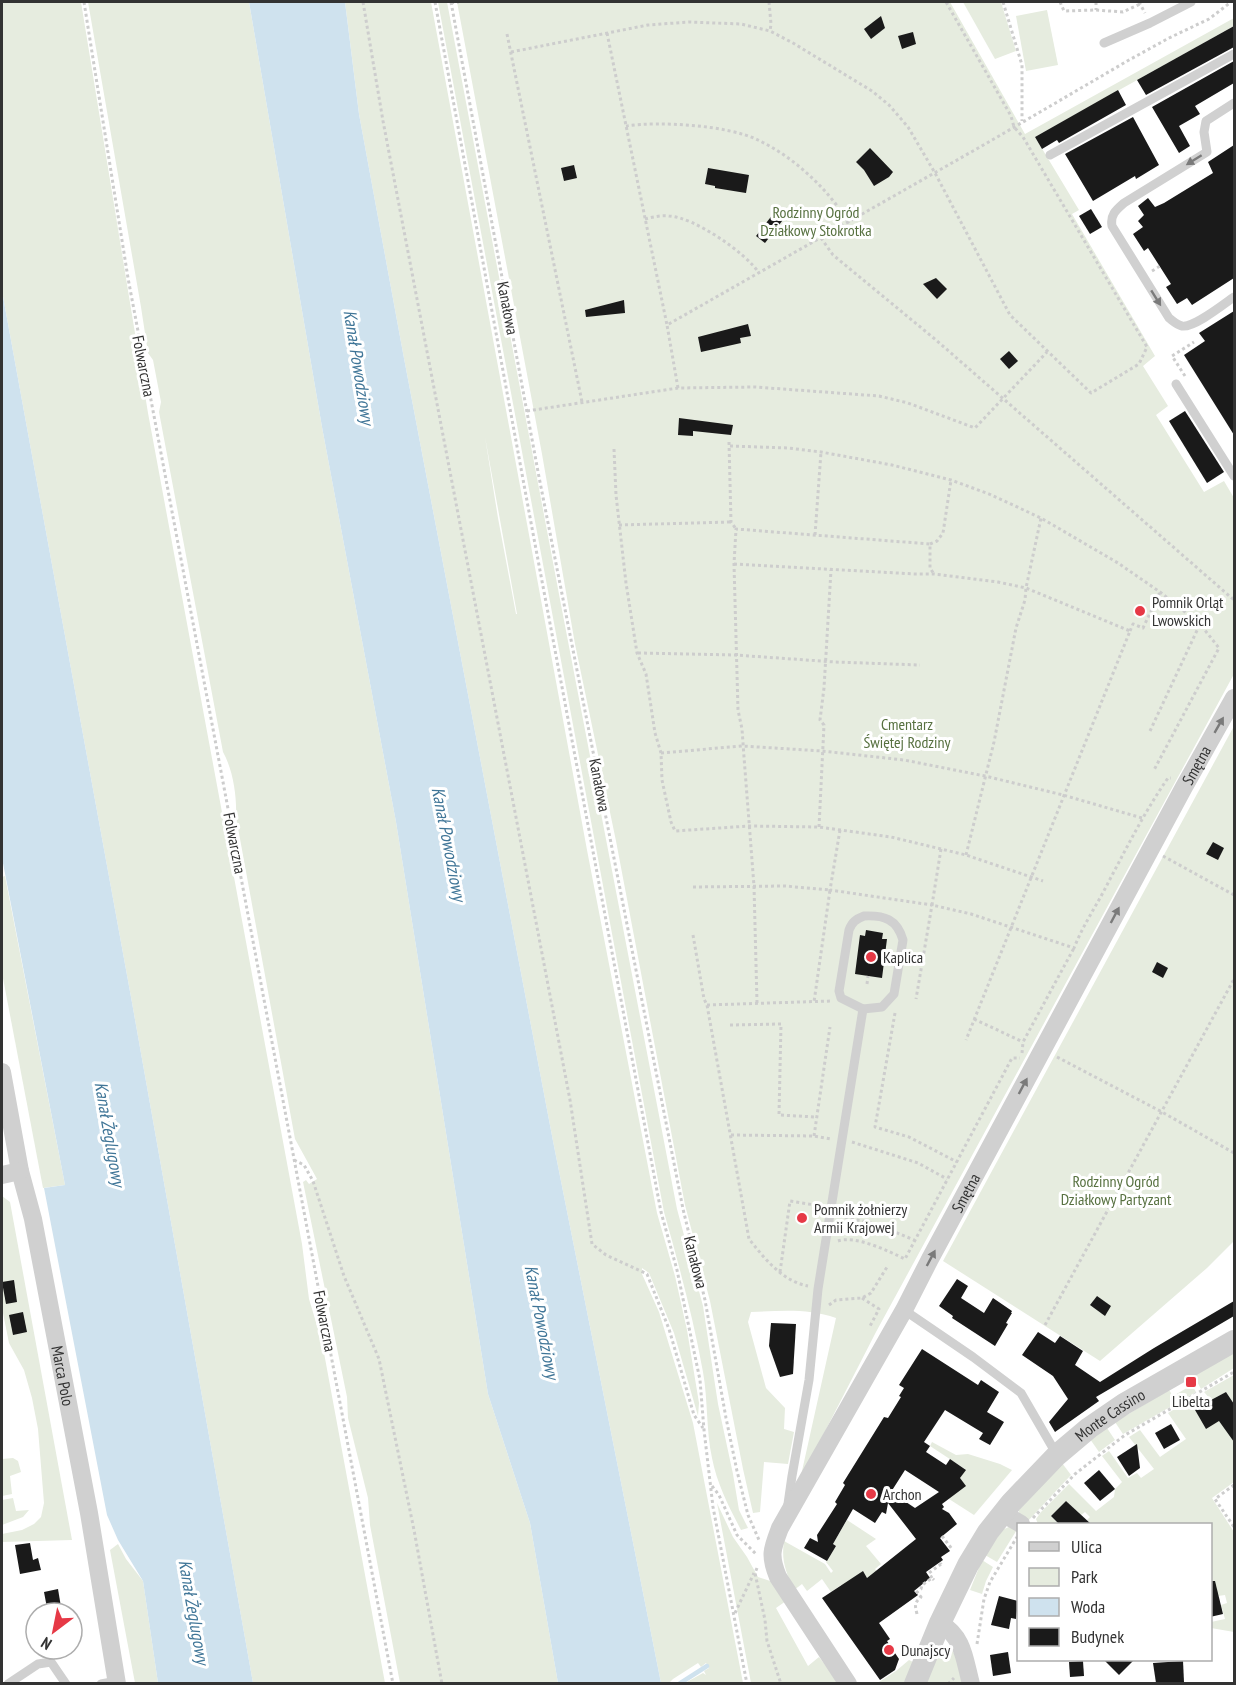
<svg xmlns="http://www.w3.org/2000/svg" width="1236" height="1685" font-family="'PT Sans Narrow',sans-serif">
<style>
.green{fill:#e6ecdf;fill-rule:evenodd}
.water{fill:#cfe2ee}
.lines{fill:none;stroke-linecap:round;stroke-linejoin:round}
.stream{stroke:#cfe2ee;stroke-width:4.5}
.building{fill:#1a1a1a;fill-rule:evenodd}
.path{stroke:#cdcdcd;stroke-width:3;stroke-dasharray:3 3;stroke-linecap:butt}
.service{stroke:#d0d0d0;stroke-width:9}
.minor{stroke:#d0d0d0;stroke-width:18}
.tertiary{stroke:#d0d0d0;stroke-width:22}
.oneway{fill:#7a7a7a}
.poi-dot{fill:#e63946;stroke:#fff;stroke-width:2}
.labels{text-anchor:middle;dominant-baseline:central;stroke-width:6;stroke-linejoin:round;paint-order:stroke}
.park-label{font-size:16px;fill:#56703f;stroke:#fff}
.street-label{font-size:16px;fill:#333;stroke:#fff}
.poi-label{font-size:16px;fill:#333;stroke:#fff;text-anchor:start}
.water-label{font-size:18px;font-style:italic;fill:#3f7597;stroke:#fff}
</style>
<rect width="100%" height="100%" fill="#fff"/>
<g class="green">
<path d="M2 2H81L148 413 302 1244 309 1299 322 1342 385 1683H253L131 997 2 291Z"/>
<path d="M88 2H249L322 427 396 822 488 1394 530 1523 558 1683H400L370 1525 368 1498 348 1418 347 1397 303 1182 306 1180 309 1184 317 1179 295 1139 236 817C237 796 233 770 223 752L159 412 161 402 153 360 148 353 141 307Z"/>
<path d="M345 2H431L587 850 657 1213 675 1276 687 1330 699 1403 698 1416 674 1333 649 1273 642 1268V1274L659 1312 693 1423 743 1683H685L703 1673 706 1675 704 1671 709 1668 706 1663 701 1667 698 1663 673 1679 669 1683H661L553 1141 403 353 359 114ZM485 437 517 614H516L498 518Z"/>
<path d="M438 2H447L455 44 562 610 677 1209 703 1306 718 1404 733 1474 739 1510 748 1528 741 1530C729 1507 717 1484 712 1458 706 1430 708 1400 703 1372 693 1317 679 1265 664 1212Z"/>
<path d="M457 2H950L1025 134 1234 18V26L1035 137 1079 210 1072 214 1155 356 1143 366 1168 406 1156 415 1204 492 1224 481 1234 498V674L876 1332 800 1480 836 1318C808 1308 780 1311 751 1312L748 1322 766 1388 785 1408 784 1429 794 1432 788 1464 764 1462 760 1512 753 1513 743 1469 710 1301 685 1205 616 841 575 644 542 454Z"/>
<path d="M963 2H1001L1016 51 995 59Z"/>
<path d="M1047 10 1058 65 1026 71 1016 16Z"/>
<path d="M1234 726V1241L1207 1268 1100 1361 943 1261Z"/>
<path d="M5 876 65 1185 43 1188 2 973V877Z"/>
<path d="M2 1196 10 1202 72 1540 2 1542V1534L22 1530 34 1524 41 1517 44 1503 38 1429 32 1398 24 1370 9 1343 2 1308Z"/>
<path d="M1234 1352V1368L1201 1389 1194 1376Z"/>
<path d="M1234 1375V1404L1226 1392 1211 1400 1204 1392Z"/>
<path d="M1192 1385 1196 1392 1123 1434 1115 1422 1169 1390 1173 1396Z"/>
<path d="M1200 1394 1205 1404 1195 1410 1206 1428 1219 1420 1234 1442V1482L1212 1498 1234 1532V1632L1211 1628V1622L1225 1619 1221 1605 1227 1603 1225 1595 1211 1597 1210 1524H1091L1087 1520 1090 1517 1085 1512 1081 1515 1066 1501 1051 1516 1059 1524H1038L1036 1519 1041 1512 1069 1484 1096 1511 1114 1497 1115 1489 1122 1482 1102 1456 1109 1451 1128 1478 1137 1473 1141 1478 1154 1469 1129 1437 1140 1430 1160 1457 1186 1439 1168 1413Z"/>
<path d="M1107 1428 1115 1440 1099 1452 1090 1439Z"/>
<path d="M932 1442 956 1455 968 1454 1000 1464 1012 1470 974 1515 949 1499 965 1469 930 1446Z"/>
<path d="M13 1458 18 1461 21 1472 10 1476 12 1494 2 1496V1459Z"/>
<path d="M1062 1463 1071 1475 1027 1522 1019 1514V1510Z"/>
<path d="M2 1498V1500L13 1498 16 1511 29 1510 23 1517 2 1525Z"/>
<path d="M717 1503 733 1537 747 1557 758 1577 776 1583 786 1601 776 1608 808 1666 819 1657 839 1683H751Z"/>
<path d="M847 1520 876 1539 866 1546 881 1564 875 1569 883 1579 873 1587 863 1572 843 1588 841 1585 831 1592 822 1579 807 1591 802 1584 794 1590C786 1572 781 1561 784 1541L825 1564 831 1573 833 1571 826 1562 836 1546 833 1544Z"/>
<path d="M1011 1526 1018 1528 997 1562 985 1555 1002 1530Z"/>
<path d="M118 1544 126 1559 143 1581 158 1683H135L110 1550Z"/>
<path d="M982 1560 993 1567 986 1581 982 1594 970 1590Z"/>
<path d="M942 1646C959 1647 959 1671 963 1683L924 1684Z"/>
<path d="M909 1660 913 1662 905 1683 876 1684 896 1671Z"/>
</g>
<g class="water">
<path d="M249 2H345L359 114 403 353 553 1141 661 1683H558L530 1523 488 1394 396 822 322 427Z"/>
<path d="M2 291 131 997 253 1683H158L143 1581 118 1540 107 1515 44 1188 65 1185 2 858Z"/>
</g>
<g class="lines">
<path class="stream" d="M679 1684 707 1666"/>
</g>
<g class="building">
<path d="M881 16 885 28 871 39 864 29Z"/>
<path d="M1234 26V47L1146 95 1137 80Z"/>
<path d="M913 32 916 44 902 49 898 36Z"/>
<path d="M1234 61V83L1195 106 1200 114 1179 126 1190 146 1179 153 1152 107Z"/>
<path d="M1118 90 1126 105 1059 143 1057 140 1042 149 1035 137Z"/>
<path d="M1133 117 1159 165 1136 179 1135 176 1093 201 1065 154Z"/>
<path d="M1234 145V278L1192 305 1187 298 1177 304 1166 287 1171 284 1148 248 1144 251 1133 234 1143 227 1138 221 1144 215 1138 206 1148 198 1155 207 1164 203 1213 173 1208 162Z"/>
<path d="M870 148 893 172 889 177 874 186 864 170 856 162Z"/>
<path d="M574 165 577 178 564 181 561 168Z"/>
<path d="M708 168 749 175 746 193 715 188V186L705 184Z"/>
<path d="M777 209 786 216 765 243 756 236Z"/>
<path d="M1091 209 1102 227 1090 234 1079 216Z"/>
<path d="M936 278 947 289 937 299 923 284Z"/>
<path d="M624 300 625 313 586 317 585 310Z"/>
<path d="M1234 311V435L1184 355 1205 341 1199 333Z"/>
<path d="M748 324 751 336 740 338 741 343 701 352 698 337Z"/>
<path d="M1009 351 1018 361 1009 369 1000 359Z"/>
<path d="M1185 411 1224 472 1207 483 1169 421Z"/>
<path d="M679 418 733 425 731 435 693 431V436L678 435Z"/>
<path d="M1213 842 1224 848 1218 860 1206 854Z"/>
<path d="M866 930 883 933 882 939H887L882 978 855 974 860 935 865 936Z"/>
<path d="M1157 962 1168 968 1163 978 1152 972Z"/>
<path d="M957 1279 968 1286 961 1298 984 1313 993 1298 1012 1311 1011 1313H1012L1006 1323 1008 1324 995 1346 952 1318 953 1316 939 1306Z"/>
<path d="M14 1280 17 1302 6 1304 2 1282Z"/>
<path d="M1097 1296 1111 1306 1105 1316 1090 1305Z"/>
<path d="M1234 1301V1316L1096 1397 1099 1401 1055 1432 1049 1422 1068 1399 1053 1376 1022 1355 1038 1332 1055 1343 1060 1336 1083 1351 1075 1365 1100 1382 1154 1348Z"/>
<path d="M23 1312 27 1332 13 1335 9 1315Z"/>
<path d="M771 1323 796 1324 793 1374 780 1377 769 1346Z"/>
<path d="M922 1349 978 1385 981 1380 999 1392 987 1412 1004 1422 990 1445 979 1439 983 1433 945 1410 924 1442 930 1446 926 1452 946 1465 950 1459 966 1470 960 1478 966 1486 942 1504 944 1507 942 1509 949 1513 957 1524 940 1538 950 1551 941 1557 943 1560 926 1572 930 1578 914 1591 918 1595 879 1623 890 1639 887 1641 899 1659 895 1670 880 1680 822 1598 863 1571 867 1578 916 1539 888 1503 886 1514 882 1512 875 1523 853 1509 833 1544 836 1546 827 1561 804 1548 810 1538 818 1542 817 1535 837 1504 835 1502 845 1485 843 1483 884 1417 888 1418 901 1397 899 1396 904 1388 899 1385ZM905 1470 939 1492 915 1508 891 1492Z"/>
<path d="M1226 1392 1234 1404V1442L1219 1421 1206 1429 1195 1410 1205 1404V1397L1211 1400Z"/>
<path d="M1171 1424 1180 1440 1164 1449 1155 1433Z"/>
<path d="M1137 1444 1140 1468 1129 1476 1117 1457Z"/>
<path d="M1099 1470 1115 1489 1100 1501 1084 1483Z"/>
<path d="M1066 1501 1091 1524H1059L1051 1516Z"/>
<path d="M30 1543 33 1560 38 1558 41 1570 20 1574 15 1545Z"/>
<path d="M1210 1581H1215L1223 1614 1210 1617Z"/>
<path d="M58 1589 62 1613H48L44 1592Z"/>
<path d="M999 1596 1018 1601 1016 1619 1011 1618 1009 1629 991 1625Z"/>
<path d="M1008 1652 1011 1673 993 1676 990 1655Z"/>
<path d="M1103 1659H1135L1119 1675Z"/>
<path d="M1083 1661 1084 1676 1070 1677 1069 1662Z"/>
<path d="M1183 1661 1184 1682 1156 1683 1153 1663Z"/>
</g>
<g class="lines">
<g class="path">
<path d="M84 2 128 278 393 1684"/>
<path d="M363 2 383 121 570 1100 592 1244 606 1255 647 1274 669 1329 694 1415 703 1428"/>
<path d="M435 2 532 528 661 1212 677 1270 700 1380 704 1430 713 1507 747 1684"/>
<path d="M451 2 539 477 683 1209 705 1300 726 1418 737 1471 748 1515 759 1540"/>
<path d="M769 2 771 24 770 31"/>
<path d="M1003 2 1022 65V121"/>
<path d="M1060 2 1064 11 1096 10 1123 12 1140 4"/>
<path d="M1096 2V10"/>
<path d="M1139 2 1145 13"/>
<path d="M451 3 459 2"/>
<path d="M607 33 667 325"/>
<path d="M507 34 582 402"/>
<path d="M511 52 648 25 689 22 741 24 770 31 793 43 872 91 889 105 908 127 935 173 1010 315 1091 393 1139 364 1147 347 1023 137 1014 127 1011 116 946 2"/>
<path d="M626 126C660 121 727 125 758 140 794 157 828 189 849 223"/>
<path d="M645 219C653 217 661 215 669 216 694 217 746 253 759 273"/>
<path d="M821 238 833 255 936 340 1234 600"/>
<path d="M1152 271 1160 266"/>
<path d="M1185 376 1172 356 1194 342"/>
<path d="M678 388 667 325 987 143 1129 60 1169 38 1209 19 1231 2"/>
<path d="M527 411 678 388 755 387 879 396 908 403 975 428 1047 352"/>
<path d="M729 442 731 522 736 529"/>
<path d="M730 446 788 448 821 452 892 465 951 480 989 494 1041 518 1118 563 1160 592 1200 624 1219 648 1154 770"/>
<path d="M614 449 616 495 626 583 637 653 646 674 655 733 661 753 662 780 671 822 675 831 749 826 819 827 891 837 966 855 1043 881"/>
<path d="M619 525 731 522"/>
<path d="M815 535 821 452"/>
<path d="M930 544 937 541 943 533 951 480"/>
<path d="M734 564 915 574H934L998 582 1026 588 1130 631 966 1040"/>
<path d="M1130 631 1133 624 1143 628 1160 592"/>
<path d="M638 653 735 655 835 662 920 665"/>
<path d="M1150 731 1200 624"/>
<path d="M661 753 742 746 822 751 904 760 985 776 1063 795 1142 818"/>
<path d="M819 827 824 725 820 720 824 688 831 570"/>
<path d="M840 830 830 890 932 905 916 999"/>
<path d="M941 849 932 905 971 914 1074 948C1083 925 1097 905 1108 883 1127 847 1145 811 1168 778H1171"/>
<path d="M966 855 994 742 1016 628 1025 600 1026 588 1041 518"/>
<path d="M1163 856 1234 895"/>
<path d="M693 887 785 886 830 890 814 1002"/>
<path d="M693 935 704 999 707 1005 749 1239C765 1259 782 1281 808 1286"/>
<path d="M867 984 868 976"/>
<path d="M757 1003 754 886 744 757 742 729 738 710 734 564 736 529 930 544V568L934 574"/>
<path d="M707 1005 831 1001"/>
<path d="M895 1013 875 1127 909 1137 957 1162"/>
<path d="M974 1019 1023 1042"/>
<path d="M730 1025 781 1024 779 1115 816 1117"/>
<path d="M1022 1053 1023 1042 1074 948"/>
<path d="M1057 1057 1162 1112 1234 1153"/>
<path d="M731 1135 814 1136 831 1139"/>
<path d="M814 1136 830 1027"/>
<path d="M852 1142 918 1163 947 1179"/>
<path d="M294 1160 304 1165 313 1181 344 1276 379 1359 414 1530 442 1684"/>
<path d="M839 1216 876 1224 914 1240"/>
<path d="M838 1241C856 1235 888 1251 905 1259L1012 1058H1020"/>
<path d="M780 1272 790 1201 821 1206"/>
<path d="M862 1298 879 1309 869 1328"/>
<path d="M829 1305 836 1300 862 1298 871 1293 887 1267"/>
<path d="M1045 1325 1234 979"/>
<path d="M1234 1485 1215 1499 1234 1527"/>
<path d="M712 1486 719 1495 737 1535 757 1555"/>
<path d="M1033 1518 1075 1474 1125 1435 1234 1372"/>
<path d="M942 1536 952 1549"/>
<path d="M757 1568 755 1573 765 1620 767 1641 781 1684"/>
<path d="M932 1578 929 1573 941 1564 942 1566"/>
<path d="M916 1593 921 1589 922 1585 932 1578 934 1580"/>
<path d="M735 1613 754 1573"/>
<path d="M917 1614C915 1606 914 1603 921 1597L917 1592"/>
<path d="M977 1644 984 1599 990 1582 1017 1537"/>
<path d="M948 1684 954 1678"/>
</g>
<g class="service">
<path d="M1104 43 1150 23 1191 2"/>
<path d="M1234 103 1206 121 1204 132 1207 152 1124 203C1116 210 1110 215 1112 226L1169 318C1173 321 1177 325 1182 326 1194 328 1224 304 1234 297"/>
<path d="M1050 155 1234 54"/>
<path d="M1176 384 1234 476"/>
<path d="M864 916C884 915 897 919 903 940L894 994 882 1007 863 1009 841 998 839 991 849 930C852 922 856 919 864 916Z"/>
<path d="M904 1310 973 1357 1021 1393 1057 1455"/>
<path d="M788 1504 792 1476 809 1380 818 1289 863 1009"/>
<path d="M8 1684 38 1664 51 1662 66 1684"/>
<path d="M101 1684 117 1681"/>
</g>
<g class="minor">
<path id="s1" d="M2 1072 20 1171 33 1219 89 1513 117 1684"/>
<path d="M2 1175 20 1171"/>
<path d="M1002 1513 1021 1524"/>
<path d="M940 1623C964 1638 964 1658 971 1684"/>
<path id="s2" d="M848 1684 778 1577C769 1555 772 1549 780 1528L904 1310 930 1259 1184 787 1234 698"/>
</g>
<path class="tertiary" id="s3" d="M915 1684 940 1623 968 1565 988 1532 1011 1503 1057 1455 1089 1428 1124 1404 1234 1341"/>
</g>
<defs><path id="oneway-solid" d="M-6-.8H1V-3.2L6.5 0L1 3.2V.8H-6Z" transform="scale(1.5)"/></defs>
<g class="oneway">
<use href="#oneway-solid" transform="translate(1194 160) rotate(148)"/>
<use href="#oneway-solid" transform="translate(1156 298) rotate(58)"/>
<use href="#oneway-solid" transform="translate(1219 725) rotate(-60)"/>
<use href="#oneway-solid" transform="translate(1115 915) rotate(-62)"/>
<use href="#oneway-solid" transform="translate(1023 1086) rotate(-62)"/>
<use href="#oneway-solid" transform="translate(931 1258) rotate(-62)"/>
</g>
<g class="poi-dot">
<circle cx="1140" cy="611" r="6"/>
<circle cx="871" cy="957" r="6"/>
<circle cx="802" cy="1218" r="6"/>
<rect x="1185" y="1376" width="12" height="12" rx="3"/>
<circle cx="871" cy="1494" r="6"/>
<circle cx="889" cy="1650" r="6"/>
</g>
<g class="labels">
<g class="park-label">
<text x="816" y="212">Rodzinny Ogród<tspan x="816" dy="18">Działkowy Stokrotka</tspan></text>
<text x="907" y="724">Cmentarz<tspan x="907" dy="18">Świętej Rodziny</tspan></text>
<text x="1116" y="1181">Rodzinny Ogród<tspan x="1116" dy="18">Działkowy Partyzant</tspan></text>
</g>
<g class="street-label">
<text transform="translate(508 308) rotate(79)">Kanałowa</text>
<text transform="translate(144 366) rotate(79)">Folwarczna</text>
<text stroke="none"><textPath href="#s2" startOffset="1048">Smętna</textPath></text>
<text transform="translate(600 785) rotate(79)">Kanałowa</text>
<text transform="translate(235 843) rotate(79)">Folwarczna</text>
<text stroke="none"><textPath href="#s2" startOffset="562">Smętna</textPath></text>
<text transform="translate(696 1262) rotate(76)">Kanałowa</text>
<text transform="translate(325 1321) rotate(79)">Folwarczna</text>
<text stroke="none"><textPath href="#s1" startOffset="310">Marca Polo</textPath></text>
<text stroke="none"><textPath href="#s3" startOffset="339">Monte Cassino</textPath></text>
</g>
<g class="poi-label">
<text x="1152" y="602">Pomnik Orląt<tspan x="1152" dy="18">Lwowskich</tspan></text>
<text x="883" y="957">Kaplica</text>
<text x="814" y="1209">Pomnik żołnierzy<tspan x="814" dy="18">Armii Krajowej</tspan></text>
<text x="1191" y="1401" text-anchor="middle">Libelta</text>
<text x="883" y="1494">Archon</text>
<text x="901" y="1650">Dunajscy</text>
</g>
<g class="water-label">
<text transform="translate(359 367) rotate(81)">Kanał Powodziowy</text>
<text transform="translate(449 844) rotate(79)">Kanał Powodziowy</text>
<text transform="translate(110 1134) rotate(80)">Kanał Żeglugowy</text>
<text transform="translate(542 1322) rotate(79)">Kanał Powodziowy</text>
<text transform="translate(194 1612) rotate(80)">Kanał Żeglugowy</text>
</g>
</g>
<rect width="1236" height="1685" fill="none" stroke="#333333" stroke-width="6"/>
<rect x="1017" y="1523" width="195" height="138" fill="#ffffff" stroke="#adadad" stroke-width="1.5"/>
<rect x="1029" y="1542" width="30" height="9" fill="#d0d0d0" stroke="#adadad" stroke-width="1.5"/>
<text x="1071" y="1553" font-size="18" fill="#333333">Ulica</text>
<rect x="1029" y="1568" width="30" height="18" fill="#e6ecdf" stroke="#adadad" stroke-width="1.5"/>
<text x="1071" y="1583" font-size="18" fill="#333333">Park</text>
<rect x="1029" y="1598" width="30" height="18" fill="#cfe2ee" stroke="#adadad" stroke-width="1.5"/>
<text x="1071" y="1613" font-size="18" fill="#333333">Woda</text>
<rect x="1029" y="1628" width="30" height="18" fill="#1a1a1a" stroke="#adadad" stroke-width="1.5"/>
<text x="1071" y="1643" font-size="18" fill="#333333">Budynek</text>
<g transform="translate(54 1631) rotate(212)"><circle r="28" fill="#ffffff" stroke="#adadad" stroke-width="1.5"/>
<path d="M0-4.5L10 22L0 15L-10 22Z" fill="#e63946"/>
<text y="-9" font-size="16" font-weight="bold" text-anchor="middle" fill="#333333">N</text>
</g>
</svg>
